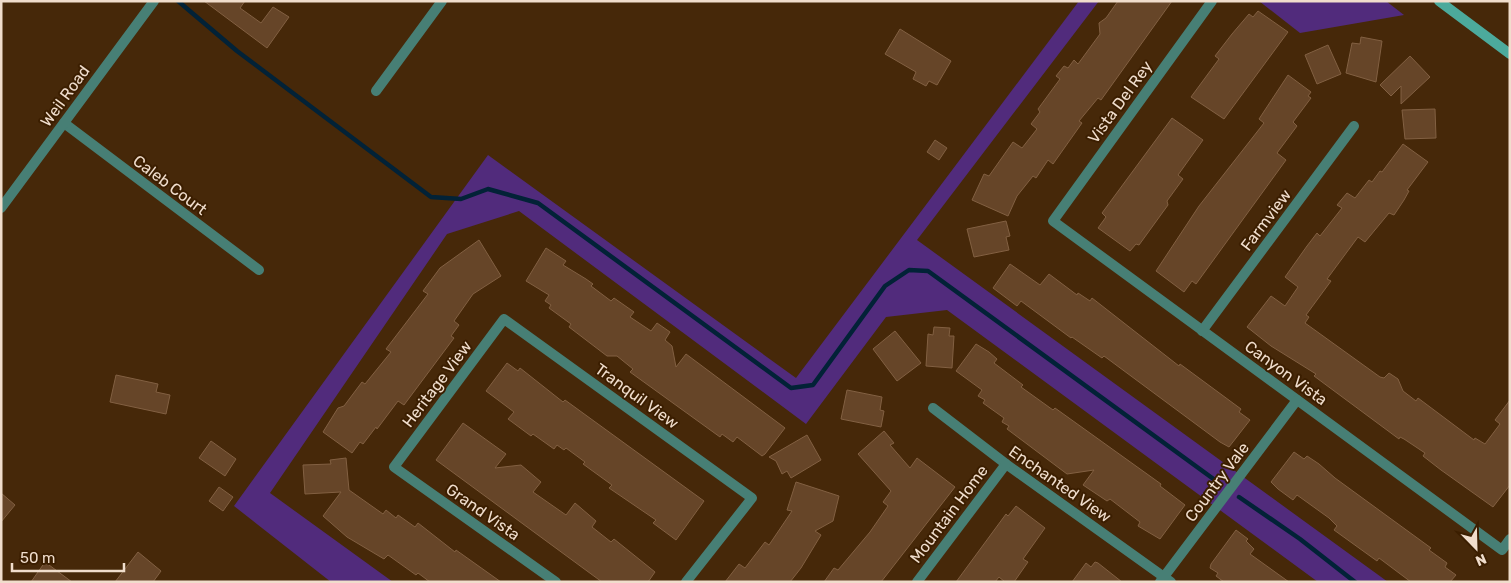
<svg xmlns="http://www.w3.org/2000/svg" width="1511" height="583" font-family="Rubik,sans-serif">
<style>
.green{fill:#512b7c}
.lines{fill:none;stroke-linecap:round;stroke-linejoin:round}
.stream{stroke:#022237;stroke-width:4.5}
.building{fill:#664528;stroke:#826042}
.minor{stroke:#477f75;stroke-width:10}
.secondary{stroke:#4caa9c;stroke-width:10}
.labels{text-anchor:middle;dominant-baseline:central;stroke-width:4;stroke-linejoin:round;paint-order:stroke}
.street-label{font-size:16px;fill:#f0ddcc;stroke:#3b1e00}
</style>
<rect width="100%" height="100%" fill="#462809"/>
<g class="green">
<path d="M1079 1H1099L917 240 1388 582H1318L947 310 886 317 806 424 519 211 447 234 270 493 393 582H331L234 506 488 155 796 378Z"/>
<path d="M1259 1H1386L1404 15 1300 33Z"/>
</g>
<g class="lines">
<g class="stream">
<path d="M178 1 237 51 431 197 461 199 488 189 538 203 791 388 813 385 885 286 909 270 928 271 1219 483"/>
<path d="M1239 497 1300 539 1355 582"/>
</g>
</g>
<g class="building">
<path d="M204 1H245L240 8 261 23 273 7 289 17 267 48Z"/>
<path d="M1118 1H1172L1101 100 1098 98 1079 121 1082 123 1053 164 1048 160 1036 178 1033 176 1017 196 1008 216 972 200 984 174 989 176 1013 142 1022 148 1037 129 1031 124 1040 112 1038 109 1060 79 1056 76 1064 66 1068 68 1074 60 1078 64 1100 34 1099 23 1106 18Z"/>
<path d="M1258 11 1288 32 1224 119 1191 97 1219 59 1215 56 1232 34 1249 14 1253 17Z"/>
<path d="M900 29 951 61 937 85 929 81 926 86 913 79 916 72 885 54Z"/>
<path d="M1361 37 1382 41 1376 82 1346 73 1352 43 1360 44Z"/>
<path d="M1328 45 1341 74 1317 84 1305 55Z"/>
<path d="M1410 56 1430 77 1401 104V86L1391 96 1380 85Z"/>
<path d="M1288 75 1311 92 1308 96 1311 98 1293 122 1297 126 1277 153 1286 160 1196 284 1192 281 1184 292 1156 271 1199 206 1264 123 1259 119Z"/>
<path d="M1435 109 1436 138 1405 139 1402 110Z"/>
<path d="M1172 118 1203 140 1178 175 1183 179 1167 201 1168 205 1139 245 1136 244 1130 251 1098 228 1106 217 1102 213Z"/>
<path d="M935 140 947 148 939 160 927 152Z"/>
<path d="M1403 144 1428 162 1407 190 1409 191 1404 200 1394 215 1389 213 1365 242 1358 237 1327 279 1331 281 1306 315 1309 317 1305 323 1380 377 1384 378 1389 373 1398 379 1403 391 1416 401 1418 398 1474 440 1475 438 1485 444 1500 424 1495 420 1510 400V485L1493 507 1441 470 1423 456 1425 453 1404 439 1400 437 1399 439 1314 376 1316 374 1271 346 1247 327 1271 296 1285 306 1298 287 1285 277 1307 246 1317 233 1320 236 1342 208 1337 205 1347 193 1355 198 1369 180 1372 182 1380 171 1382 172Z"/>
<path d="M1006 221 1010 236 1006 237 1009 250 974 257 967 229Z"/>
<path d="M479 240 501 276 473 294 454 321 459 325 451 336 454 338 404 405 398 401 377 429 376 427 363 444 360 442 352 453 323 432 338 408 344 406 362 382 365 384 391 352 386 349 428 294 423 291 440 268Z"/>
<path d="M546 248 566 261 563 265 586 279 593 284 591 286 611 301 614 298 634 312 630 317 651 331 657 323 670 332 665 340 672 346 676 367 686 354 785 428 765 454 762 456 737 437 733 442 722 434 720 437 630 372 633 369 617 356H607L569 327 571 324 549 308 551 305 545 301 549 295 526 281Z"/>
<path d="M1010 264 1040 285 1049 274 1077 295 1078 293 1090 301 1092 298 1179 366 1180 364 1241 409 1239 412 1250 420 1229 447 1220 442 1104 356 1102 358 1072 337 1071 338 1021 301 1017 306 993 288Z"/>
<path d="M934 327 950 328 949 336H954L952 368 926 366 928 334 933 335Z"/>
<path d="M895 331 921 363 897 381 873 349Z"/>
<path d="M976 344 989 352 997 359 994 363 1023 385 1021 387 1053 410 1055 408 1161 484 1160 486 1185 505 1160 539 1138 526 1140 522 1110 499 1107 501 1083 485 1094 470 1067 474 1007 429 1009 426 1002 422 1004 418 983 403 985 400 978 396 982 390 956 371Z"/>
<path d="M507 363 518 371 520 368 563 402 565 400 704 501 676 540 653 523 656 520 609 488 612 485 583 464 585 462 566 448 564 450 557 445 554 449 533 434 531 436 508 419 514 412 486 391Z"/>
<path d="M116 375 158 384 156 392 170 395 166 414 110 402Z"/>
<path d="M847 390 882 397 880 410 884 411 881 427 841 419Z"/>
<path d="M463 423 506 454 495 468 521 465 541 482 533 492 566 515 575 503 596 521 592 527 611 542 614 539 655 572 648 582H602L436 460Z"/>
<path d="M884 431 894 443 890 445 910 468 917 458 955 487 881 582H824L834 568 838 570 870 532 888 506 883 502 891 491 858 454Z"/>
<path d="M807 435 821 460 791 478 787 471 782 474 776 461 769 457Z"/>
<path d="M211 441 236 459 225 476 199 458Z"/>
<path d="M1294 452 1304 459 1307 456 1319 464 1335 478 1431 548 1429 550 1447 563 1445 567 1456 575 1450 582H1411L1379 558 1377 561 1334 530 1337 526 1329 518 1297 495 1293 500 1278 489 1271 482Z"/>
<path d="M346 458 349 490 383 514 386 510 396 518 398 515 415 527 418 523 455 552 456 550 501 582H430L418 573 416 575 388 555 384 559 347 537 323 516 341 492 305 494 303 465 331 464 330 460Z"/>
<path d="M796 482 839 496 833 521 815 531 821 535 801 568 790 582H725L739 564 745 568 765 542 769 545 792 511 787 510Z"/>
<path d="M219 487 233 497 223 511 209 501Z"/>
<path d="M1 493 15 505 1 522Z"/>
<path d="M1016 506 1045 528 1023 559 1028 562 1014 582H1005L999 577 995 582H956L1006 514 1008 516Z"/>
<path d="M1236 530 1248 539 1246 541 1254 549 1250 554 1289 582H1224L1216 576 1218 573 1210 568 1211 564Z"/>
<path d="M138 552 161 571 153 582H115Z"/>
<path d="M45 562 72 582H31Z"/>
<path d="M1095 562 1098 563 1122 582H1072L1086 563 1091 567Z"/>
</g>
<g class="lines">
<g class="minor">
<path d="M1212 1 1053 221 1502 550 1510 539"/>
<path d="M376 91 442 1"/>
<path d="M64 123 259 270"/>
<path d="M1 208 154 1"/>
<path d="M1202 331 1354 126"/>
<path d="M933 408 1006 464 1171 582"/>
<path d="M556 582 394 467 504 319 752 498 686 582"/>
<path d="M917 582 1006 464"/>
<path d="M1160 582 1297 400"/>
</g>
<path class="secondary" d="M1439 1 1510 54"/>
</g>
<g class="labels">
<g class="street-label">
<text transform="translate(65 96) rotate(-54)">Weil Road</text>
<text transform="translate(1120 102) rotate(-54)">Vista Del Rey</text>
<text transform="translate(170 185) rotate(37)">Caleb Court</text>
<text transform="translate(1266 220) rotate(-53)">Farmview</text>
<text transform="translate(1286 373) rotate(36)">Canyon Vista</text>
<text transform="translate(437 384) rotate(-53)">Heritage View</text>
<text transform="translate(637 396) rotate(36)">Tranquil View</text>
<text transform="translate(1217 482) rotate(-53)">Country Vale</text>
<text transform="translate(1060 484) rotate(35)">Enchanted View</text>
<text transform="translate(483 512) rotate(35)">Grand Vista</text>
<text transform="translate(949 514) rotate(-53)">Mountain Home</text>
</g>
</g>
<rect width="1511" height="583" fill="none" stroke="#f0ddcc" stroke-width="5"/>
<g transform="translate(1476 548) rotate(157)" stroke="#3b1e00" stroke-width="4" paint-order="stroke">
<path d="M0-4L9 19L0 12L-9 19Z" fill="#f0ddcc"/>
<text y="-8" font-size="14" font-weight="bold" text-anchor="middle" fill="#f0ddcc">N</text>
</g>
<path d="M12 563v8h112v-8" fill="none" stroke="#f0ddcc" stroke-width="2.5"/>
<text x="20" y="563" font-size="15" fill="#f0ddcc" stroke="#3b1e00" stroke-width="4" paint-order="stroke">50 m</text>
</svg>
